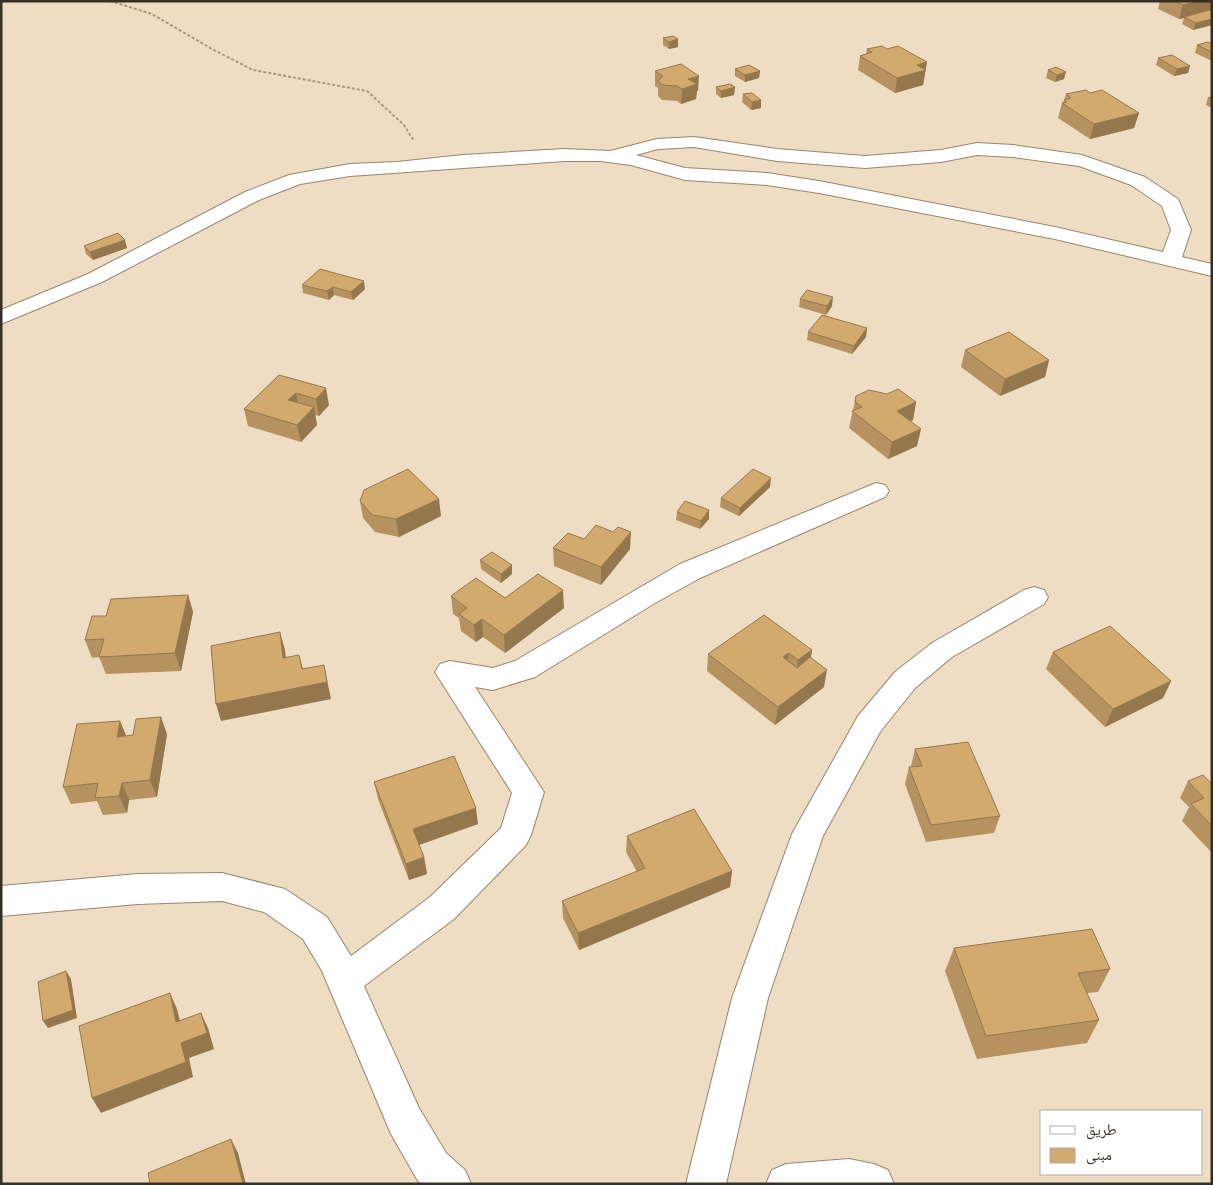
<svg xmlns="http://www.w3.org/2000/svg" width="1213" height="1185" font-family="Ubuntu,'Noto Naskh Arabic',sans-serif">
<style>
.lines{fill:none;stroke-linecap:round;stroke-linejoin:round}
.minor-casing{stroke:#97866e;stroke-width:2}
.path{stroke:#a39682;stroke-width:2;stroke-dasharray:3 2;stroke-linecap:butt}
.minor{fill:#fff;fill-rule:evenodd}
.wall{fill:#b5925f}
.shaded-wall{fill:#94774d}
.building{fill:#d3aa6e;stroke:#94774d}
</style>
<rect width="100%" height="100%" fill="#efddc3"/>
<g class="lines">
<defs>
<g id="minor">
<path d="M694 137 777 149 865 156 941 150 977 143 1013 145 1082 155 1145 177 1178 199 1191 230 1182 257 1212 264V276L1055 239 819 193 767 185 685 180 631 165 600 161H564L350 176 300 184 259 200 102 282 1 324V310L88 274 245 192 289 175 350 164 397 162 463 155 564 149 610 151 657 139ZM694 147 777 161 865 168 941 162 977 155 1013 157 1079 166 1131 185 1162 206 1171 230 1163 252 1055 227 819 181 767 173 685 168 636 155 658 149Z"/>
<path d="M876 483 885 485 889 491 885 497 700 578 655 603 535 677 493 690 475 687 544 792 531 835 526 845 454 919 364 986 419 1108 446 1153 465 1170 471 1184H421L418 1181 391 1134 322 971 303 939 264 912 222 901 138 904 1 916V886L138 874 222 873 285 889 327 917 351 956 430 897 501 828 512 793 440 680 435 672 440 664 450 661 493 668 515 661 680 564Z"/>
<path d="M1034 587 1044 590 1048 597 1044 604 952 657 915 688 880 732 823 836 768 998 726 1184H686L732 998 792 834 858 716 895 672 932 643 1024 590Z"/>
<path d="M849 1159 874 1164 888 1170 894 1184H766L772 1170 786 1164Z"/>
</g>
</defs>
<use href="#minor" class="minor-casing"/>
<path class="path" d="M110 1 152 14 212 49 253 70 367 91 404 125 414 141"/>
<use href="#minor" class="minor"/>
</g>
<g class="wall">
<path d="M1160 1H1212L1211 10H1209L1212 12V25L1193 30 1182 24 1184 18 1179 19 1158 9Z"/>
<path d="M663 38 678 47 669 49 663 45Z"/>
<path d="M1212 44V61L1195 53 1197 45Z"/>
<path d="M867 49H887L927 62 923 85 895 93 858 70 860 56 866 54Z"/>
<path d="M1158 58 1188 73 1174 76 1156 65Z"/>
<path d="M1056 67 1064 79 1055 82 1046 78 1048 70Z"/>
<path d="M735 69 760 71 759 78 745 82 735 76Z"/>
<path d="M655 71 698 91H697L696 99 681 104 677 101 662 100 658 96V88L655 86Z"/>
<path d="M716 87H735L734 95 721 98 716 94Z"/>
<path d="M1090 93 1139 113 1134 128 1090 139 1058 118 1062 103H1063L1066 94Z"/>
<path d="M743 94 761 100V108L751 110 742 102Z"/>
<path d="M1212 96V108L1206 105 1208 97Z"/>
<path d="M84 246 127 248 93 260 86 254Z"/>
<path d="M302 285 365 289 353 300 334 295 329 300 303 293Z"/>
<path d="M800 299 832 306 826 315 799 307Z"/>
<path d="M867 328 866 337 852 354 807 340 808 332Z"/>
<path d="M965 350 1049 360 1045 377 1000 396 961 367Z"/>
<path d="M279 375 329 405 319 416 315 415 317 425 301 442 248 426 244 409Z"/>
<path d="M856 396 916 402 913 420 910 421 917 446 888 459 849 428Z"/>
<path d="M770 487 739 516 720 507 721 498Z"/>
<path d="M360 501 441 516 399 537 375 532 363 518Z"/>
<path d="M709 510V519L700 529 676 520 677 512Z"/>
<path d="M613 532 630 549 601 585 554 566 553 548 584 539Z"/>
<path d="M480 560 512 565V574L501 583 481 569Z"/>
<path d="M188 595 193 612 181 671 106 674 99 657 92 658 85 640 106 616Z"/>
<path d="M451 596 505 598 564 608 505 653 483 637 476 642 461 631 459 618 453 614Z"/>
<path d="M812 650 811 658 824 687 775 725 707 671 708 654Z"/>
<path d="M1053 652 1171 681 1163 698 1105 727 1046 669Z"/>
<path d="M120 721 126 736 167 734 157 797 129 800 127 813 103 815 97 801 71 804 63 787Z"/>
<path d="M915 749 1000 816 994 833 926 842 905 784 909 767H911V766Z"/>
<path d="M1188 781 1212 784V853L1182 821 1189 807 1180 798Z"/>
<path d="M374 782 478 824 419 845 424 857 427 874 409 880 378 799Z"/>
<path d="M627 836 732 871 730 887 579 950 563 918 562 901 637 872 626 852Z"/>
<path d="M954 948 1110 969 1098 992 1087 993 1099 1020 1087 1043 977 1059 945 971Z"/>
</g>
<g class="shaded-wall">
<path d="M1197 1H1212L1211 10 1185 17H1184V18L1179 19 1183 5Z"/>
<path d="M1212 19V25L1193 30 1196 23Z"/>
<path d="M678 39V47L669 49V42Z"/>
<path d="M927 62 923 85 895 93 897 78 917 65Z"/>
<path d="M1190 66 1188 73 1174 76 1177 69Z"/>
<path d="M760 71 759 78 745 82V75Z"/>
<path d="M1066 72 1064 79 1055 82 1057 75Z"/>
<path d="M699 76 698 91H697L696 99 681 104 682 89 688 79Z"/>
<path d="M735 87 734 95 721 98V91Z"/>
<path d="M761 100V108L751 110 752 102Z"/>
<path d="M1139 113 1134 128 1090 139 1094 124Z"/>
<path d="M125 240 127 248 93 260 90 252Z"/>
<path d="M364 281 365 289 353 300 351 292Z"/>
<path d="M333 287 334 295 329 300 327 291Z"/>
<path d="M833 297 832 306 826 315 827 306Z"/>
<path d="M867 328 866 337 852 354 854 346Z"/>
<path d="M1049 360 1045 377 1000 396 1005 379Z"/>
<path d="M326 388 329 405 319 416 316 399Z"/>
<path d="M296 393 299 410 288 400Z"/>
<path d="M916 402 913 420 894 428 897 411Z"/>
<path d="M314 407 317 425 301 442 297 425Z"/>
<path d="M921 429 917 446 888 459 892 442Z"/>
<path d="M771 478 770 487 739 516 740 508Z"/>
<path d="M439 499 441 516 399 537 396 519Z"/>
<path d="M709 510V519L700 529 701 521Z"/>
<path d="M631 532 630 549 601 585V567Z"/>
<path d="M512 565V574L501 583V574Z"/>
<path d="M563 590 564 608 505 653 504 635Z"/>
<path d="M188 595 193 612 181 671 175 653Z"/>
<path d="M482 619 483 637 476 642 474 625Z"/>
<path d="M280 632 285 650 288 676 283 658Z"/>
<path d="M812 650 809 667 796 677 798 660Z"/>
<path d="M789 653 786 671 783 657Z"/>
<path d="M299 655 304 673 324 665 331 699 221 721 216 704 302 669Z"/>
<path d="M827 670 824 687 775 725 778 707Z"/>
<path d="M1171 681 1163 698 1105 727 1113 709Z"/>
<path d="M161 717 167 734 157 797 150 780Z"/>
<path d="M120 721 127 738 117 737Z"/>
<path d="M122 783 129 800 127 813 119 796Z"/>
<path d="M476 808 478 824 416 846 413 829Z"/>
<path d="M424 857 427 874 409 880 406 864Z"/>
<path d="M732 871 730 887 579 950 578 933Z"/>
<path d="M66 971 71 979 77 1018 48 1028 43 1021Z"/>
<path d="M170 993 177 1009 184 1037 176 1022Z"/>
<path d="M201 1013 208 1028 214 1049 189 1058 193 1077 101 1113 92 1098 181 1043Z"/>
<path d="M231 1139 238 1153 246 1184H243Z"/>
</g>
<g class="building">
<path d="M1175 1H1197L1183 5Z"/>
<path d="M1209 10 1212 12V19L1196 23 1184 17Z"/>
<path d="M673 36 678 39 669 42 663 38Z"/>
<path d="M1208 42 1212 44V52L1197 45Z"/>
<path d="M882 46 887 49 898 46 927 62 917 65 926 70 897 78 860 56 872 52 867 49Z"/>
<path d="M1172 55 1190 66 1177 69 1158 58Z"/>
<path d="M681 64 699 76 688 79 697 84 682 89 677 86 663 85 658 81 663 76 655 71Z"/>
<path d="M749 65 760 71 745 75 735 69Z"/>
<path d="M1056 67 1066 72 1057 75 1048 70Z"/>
<path d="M730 84 735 87 721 91 716 87Z"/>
<path d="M1086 90 1090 93 1102 90 1139 113 1094 124 1062 103 1067 102 1064 100 1071 98 1066 94Z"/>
<path d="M752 93 761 100 752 102 743 94Z"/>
<path d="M118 233 125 240 90 252 84 246Z"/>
<path d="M320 269 364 281 351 292 333 287 327 291 302 285Z"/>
<path d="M807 290 833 297 827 306 800 299Z"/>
<path d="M822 315 867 328 854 346 808 332Z"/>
<path d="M1009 332 1049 360 1005 379 965 350Z"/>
<path d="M279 375 326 388 316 399 296 393 288 400 314 407 297 425 244 409Z"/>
<path d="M898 389 916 402 897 411 921 429 892 442 852 411 862 407 855 402 856 396 869 390 887 394Z"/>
<path d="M408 469 439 499 396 519 372 515 360 501 364 490Z"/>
<path d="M753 469 771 478 740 508 721 498Z"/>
<path d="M685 501 709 510 701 521 677 512Z"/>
<path d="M596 525 613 532 618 527 631 532 601 567 553 548 568 533 584 539Z"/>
<path d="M492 552 512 565 501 574 480 560Z"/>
<path d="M538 574 563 590 504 635 482 619 474 625 459 614 467 608 451 596 476 578 505 598Z"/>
<path d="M188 595 175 653 99 657 104 639 85 640 92 616H106L111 599Z"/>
<path d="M764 615 812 650 798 660 789 653 783 657 797 668 810 657 827 670 778 707 708 654Z"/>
<path d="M1110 626 1171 681 1113 709 1053 652Z"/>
<path d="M280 632 283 658 299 655 302 669 324 665 327 682 216 704 211 646Z"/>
<path d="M161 717 150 780 122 783 119 796 95 798 98 783 63 787 77 724 120 721 117 737 133 735 136 719Z"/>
<path d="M968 742 1000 816 931 825 909 767 922 766 915 749Z"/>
<path d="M454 756 476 808 413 829 424 857 406 864 374 782Z"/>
<path d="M1203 775 1212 784V826L1191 804 1204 798 1188 781Z"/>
<path d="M694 809 732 871 578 933 562 901 645 868 627 836Z"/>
<path d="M1092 929 1110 969 1078 973 1099 1020 986 1036 954 948Z"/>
<path d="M66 971 73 1010 43 1021 38 982Z"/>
<path d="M170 993 176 1022 201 1013 207 1033 181 1043 186 1062 92 1098 79 1026Z"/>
<path d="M231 1139 243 1184H150L148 1173Z"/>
</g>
<rect width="1213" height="1185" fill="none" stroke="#362f25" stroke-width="5"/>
<rect x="1040" y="1110" width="162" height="65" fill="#ffffff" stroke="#afaca8"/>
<rect x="1050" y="1126" width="25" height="8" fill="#ffffff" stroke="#afaca8"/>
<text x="1086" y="1135" font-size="15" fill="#362f25">طريق</text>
<rect x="1050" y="1148" width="25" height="15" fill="#d3aa6e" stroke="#afaca8"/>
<text x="1086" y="1160" font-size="15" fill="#362f25">مبنى</text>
</svg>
